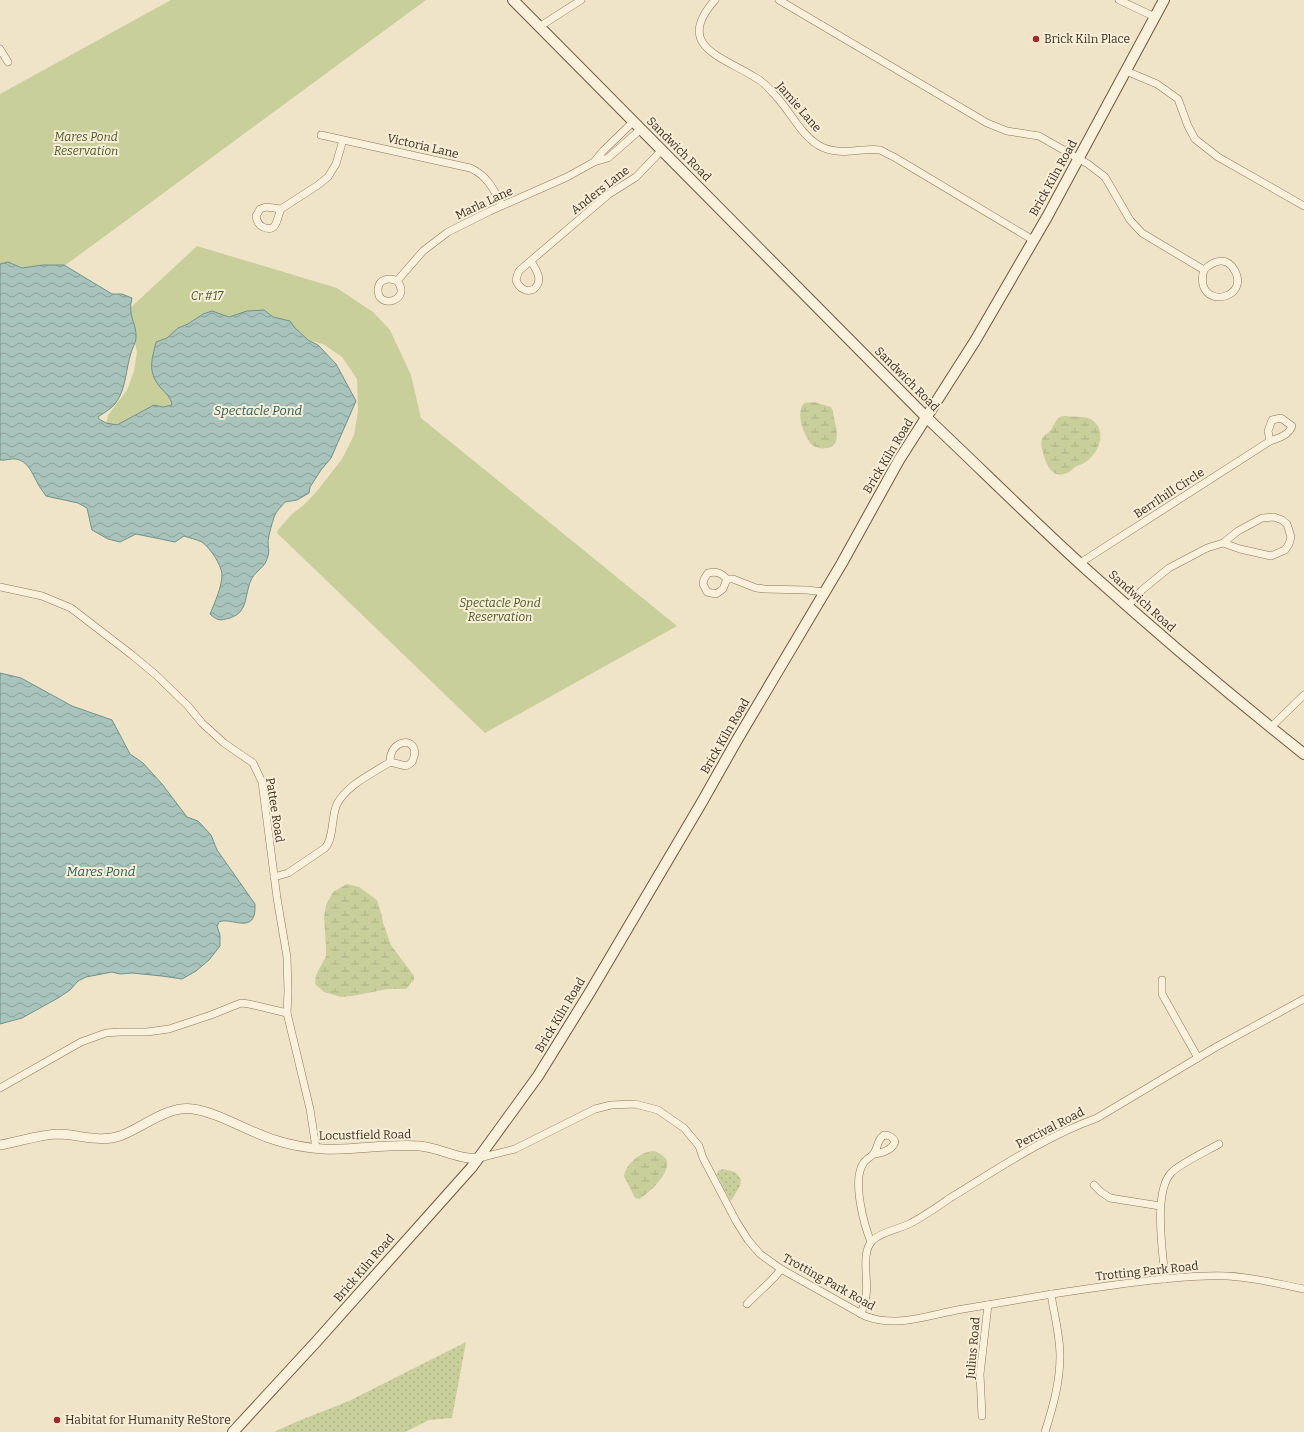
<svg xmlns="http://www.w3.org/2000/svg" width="1304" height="1432" font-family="Bitter,serif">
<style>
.grass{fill:url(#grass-dots)}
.wetland{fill:url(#wetland-marsh)}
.green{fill:#c9cf9b}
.water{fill:url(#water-waves);stroke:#6f938a}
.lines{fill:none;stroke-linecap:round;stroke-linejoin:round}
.minor-casing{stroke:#8d765c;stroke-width:8}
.tertiary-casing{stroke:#8d765c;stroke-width:10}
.secondary-casing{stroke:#6f573f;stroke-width:12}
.minor{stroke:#faf1dc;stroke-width:7}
.tertiary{stroke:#faf1dc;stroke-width:9}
.secondary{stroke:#faf1dc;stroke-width:10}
.poi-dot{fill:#9e2a2b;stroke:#f7eed8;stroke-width:1.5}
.labels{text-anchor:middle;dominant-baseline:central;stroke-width:4;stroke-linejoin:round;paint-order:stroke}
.poi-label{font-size:12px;fill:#3d2e20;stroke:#f7eed8;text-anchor:start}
.street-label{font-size:12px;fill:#3d2e20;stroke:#f7eed8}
.park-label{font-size:12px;font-style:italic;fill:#4d5a26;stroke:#f7eed8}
.water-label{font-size:13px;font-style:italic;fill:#2f5d5a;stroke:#f7eed8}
</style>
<defs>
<pattern id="grass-dots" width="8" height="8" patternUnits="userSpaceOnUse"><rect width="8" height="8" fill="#c9cf9b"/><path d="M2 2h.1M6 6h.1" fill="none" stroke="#aeb285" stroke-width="1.8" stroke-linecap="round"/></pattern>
<pattern id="wetland-marsh" width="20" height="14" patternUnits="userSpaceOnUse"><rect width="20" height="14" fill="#c9cf9b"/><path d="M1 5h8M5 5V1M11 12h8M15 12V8" fill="none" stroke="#aeb285"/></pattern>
<pattern id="water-waves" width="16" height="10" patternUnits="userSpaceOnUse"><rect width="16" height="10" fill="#a9c4bc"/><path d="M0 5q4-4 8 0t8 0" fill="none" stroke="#8ba098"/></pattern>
</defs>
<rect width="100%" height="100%" fill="#f0e4c8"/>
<g class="grass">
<path d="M723 1169 735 1172 741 1179 740 1186 731 1201 730 1200 717 1175 718 1171Z"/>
<path d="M466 1342 452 1418 429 1420 405 1432H274L298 1421 349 1401Z"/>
</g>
<g class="wetland">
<path d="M814 402 831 407 833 411C834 422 844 446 827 448 821 449 817 448 812 445 804 436 795 413 804 403Z"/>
<path d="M1064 416C1071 417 1081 416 1088 418 1109 427 1100 452 1086 462 1082 465 1078 465 1075 467 1072 469 1070 472 1067 473 1054 479 1048 468 1044 457 1043 451 1040 445 1042 439 1044 434 1050 433 1052 428 1056 422 1056 417 1064 416Z"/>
<path d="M347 884 359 887 377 900 382 916 383 923 391 945 414 976V980L406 989H388L352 996 341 997 324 992 315 984 316 975 326 956V945L324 917 326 905 333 892Z"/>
<path d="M654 1151C659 1153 665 1156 667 1161 670 1174 648 1194 639 1199L635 1198 624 1176C626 1163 642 1151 654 1151Z"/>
</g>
<g class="green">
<path d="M171 0H426L33 289 0 293V94Z"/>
<path d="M197 246 337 288 373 312 390 330 411 375 421 418 677 626 485 733 277 533 278 530 292 514 305 504 317 491 342 459 354 435 358 411 357 379 342 357 323 344 283 333 183 412 105 430 108 415 127 390 134 371 137 352 130 316 127 311Z"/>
</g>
<g class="water">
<path d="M8 262 22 268 43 265H64L112 294H122L132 298C127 316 137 323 136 338 136 343 132 348 131 353 126 368 126 388 117 401 113 408 105 412 98 417L99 419 106 423 117 425 154 405 163 407 172 405C171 397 165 393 160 387 147 371 152 360 156 342L167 338 178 328 188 324 203 314 212 311 229 317 247 311 264 310 273 317 290 321 295 328 308 340 318 345 336 364 356 401 331 458 321 470 310 487 309 493 297 500 285 502C282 506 276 511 274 517 272 524 269 533 268 541 268 547 270 552 267 559 265 567 256 571 252 578 243 596 250 614 226 619 219 621 215 619 210 614 215 602 222 587 222 574 221 564 210 548 202 542 196 539 189 538 184 536L175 542 136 534 120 542 108 539 92 530 87 508 78 503 46 496C43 491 39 487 37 482 32 473 28 461 16 459 11 458 6 461 0 460V264Z"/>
<path d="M0 673 21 678 72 706 112 720 130 754 143 763 162 784 187 817 198 821 211 835 217 850 255 904C257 937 230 916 219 922L217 926 220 935V946L209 960 196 971 182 979 162 976 132 973 120 974 112 972 86 977 78 981 70 990 58 998 22 1018 0 1024Z"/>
</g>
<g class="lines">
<defs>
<g id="minor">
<path d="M715 0C673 47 724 57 756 78 762 81 768 87 772 92 789 108 798 132 818 145 831 153 847 152 862 150 867 150 875 149 880 150 885 152 889 155 894 157L1033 240"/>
<path d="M779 0 987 123 1007 131 1039 136 1088 164 1105 177 1130 220 1142 233 1204 270C1202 275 1202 279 1203 285 1210 308 1248 295 1235 271 1227 256 1214 260 1204 270"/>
<path d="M1119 0 1155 17"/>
<path d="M539 27 581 0"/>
<path d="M0 49 8 62"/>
<path d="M1126 71 1157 84 1178 99 1188 126 1195 139 1218 157 1304 206"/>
<path d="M321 135 470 168C487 175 494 190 502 205"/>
<path d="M594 162 603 151 633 122"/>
<path d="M281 209C277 216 278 234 263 227 258 225 257 221 256 216L260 209 266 207 281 209 318 185 328 177 336 164 343 140"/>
<path d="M531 261C536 270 544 280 534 289 526 293 519 288 516 280L518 273 520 270 609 194 636 177 662 150"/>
<path d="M397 281C413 300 377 311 378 289 379 279 389 277 397 281L423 251 448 232 490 211 567 177 594 162 608 158 641 129"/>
<path d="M1080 563 1270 441C1279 438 1289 435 1292 426L1281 418 1272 420 1268 431 1270 441"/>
<path d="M727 579 723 589 716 594 707 592 703 584 704 579 708 573C717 571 721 573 727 579H733L756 588 765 589 807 590 824 592"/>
<path d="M0 587 42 596 71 608 132 655 156 675 188 706 202 723 224 743 253 763 262 782 277 898 287 957 288 992 287 1013 310 1109 316 1148"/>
<path d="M1128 606 1142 590 1169 568 1207 548 1223 543 1238 531 1262 518 1274 517 1282 520 1287 524 1291 537 1289 544 1285 550 1271 556 1240 549 1223 543"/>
<path d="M1270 728 1304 695"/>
<path d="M274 877 288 873 325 848C334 839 331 817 337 804 348 784 372 774 390 762 390 737 419 737 414 757 413 758 413 761 412 762 410 764 408 765 406 766L390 762"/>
<path d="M1162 980V994L1198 1058"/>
<path d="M0 1088 81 1042 106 1033 119 1032H147L169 1029 211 1015 241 1003 249 1004 287 1013"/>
<path d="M479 1158 515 1149 595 1109 611 1105 635 1104 658 1110 684 1128 699 1146 703 1158 736 1221 748 1240 760 1254 781 1269 865 1316C896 1328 926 1316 957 1310 987 1305 1017 1300 1046 1295 1085 1289 1124 1283 1163 1279 1184 1277 1206 1275 1227 1276 1253 1277 1278 1284 1304 1289"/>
<path d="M1094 1185 1101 1192 1110 1198 1160 1206"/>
<path d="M871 1242C864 1225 852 1181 863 1164 865 1159 871 1158 874 1153 879 1146 876 1141 884 1135 890 1135 893 1137 895 1142 892 1150 882 1153 874 1154"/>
<path d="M1165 1279C1163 1253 1153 1193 1171 1173 1179 1164 1207 1151 1219 1144"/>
<path d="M747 1304C758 1292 773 1281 781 1269"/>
<path d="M861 1314C863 1308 865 1302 866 1296 869 1280 860 1252 873 1240 881 1232 899 1229 909 1224 923 1217 937 1207 950 1198 998 1169 1044 1137 1097 1118L1216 1047 1304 999"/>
<path d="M982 1416 980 1374 988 1305"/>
<path d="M1045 1432C1053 1407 1060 1382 1060 1356 1060 1335 1054 1314 1051 1294"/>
</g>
<path id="tertiary" d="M0 1145C19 1142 37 1135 57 1134 78 1134 99 1143 120 1136 142 1128 168 1105 193 1109 220 1113 248 1132 275 1140 290 1145 307 1148 323 1149 355 1151 387 1143 420 1146 440 1148 459 1160 479 1158"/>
<g id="secondary">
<path d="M513 0 927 418C980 468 1033 521 1087 570 1158 634 1230 695 1304 754"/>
<path d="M233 1432 316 1342 472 1167 538 1076 590 992 702 802 737 740 842 563 899 460 975 341 1047 217 1164 0"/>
</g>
</defs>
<use href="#minor" class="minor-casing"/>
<use href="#tertiary" class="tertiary-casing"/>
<use href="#secondary" class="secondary-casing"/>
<use href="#minor" class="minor"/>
<use href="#tertiary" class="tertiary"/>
<use href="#secondary" class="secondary"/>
</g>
<g class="poi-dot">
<circle cx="1036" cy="39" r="4"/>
<circle cx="57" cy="1420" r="4"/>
</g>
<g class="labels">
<g class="poi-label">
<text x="1044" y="39">Brick Kiln Place</text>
<text x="65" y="1420">Habitat for Humanity ReStore</text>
</g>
<g class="street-label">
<text transform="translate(799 107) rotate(49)">Jamie Lane</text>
<text transform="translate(423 146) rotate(13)">Victoria Lane</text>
<text transform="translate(679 149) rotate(45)">Sandwich Road</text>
<text transform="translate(1053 178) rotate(-61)">Brick Kiln Road</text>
<text transform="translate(600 190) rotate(-38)">Anders Lane</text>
<text transform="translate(484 203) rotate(-25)">Marla Lane</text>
<text transform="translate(907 379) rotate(45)">Sandwich Road</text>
<text transform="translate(888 456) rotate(-59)">Brick Kiln Road</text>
<text transform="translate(1169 493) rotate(-33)">BerrIhill Circle</text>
<text transform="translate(1142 601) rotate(42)">Sandwich Road</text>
<text transform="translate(725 736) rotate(-60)">Brick Kiln Road</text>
<text transform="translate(275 810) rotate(81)">Pattee Road</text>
<text transform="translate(560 1015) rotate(-59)">Brick Kiln Road</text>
<text transform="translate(1050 1128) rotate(-27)">Percival Road</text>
<text transform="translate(365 1135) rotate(-1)">Locustfield Road</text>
<text transform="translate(364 1268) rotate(-49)">Brick Kiln Road</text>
<text transform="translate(1147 1271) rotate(-6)">Trotting Park Road</text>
<text transform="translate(829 1282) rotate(29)">Trotting Park Road</text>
<text transform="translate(973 1348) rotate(-85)">Julius Road</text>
</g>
<g class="park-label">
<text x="86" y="137">Mares Pond<tspan x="86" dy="14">Reservation</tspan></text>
<text x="207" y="296">Cr #17</text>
<text x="500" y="603">Spectacle Pond<tspan x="500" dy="14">Reservation</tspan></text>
</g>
<g class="water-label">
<text x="258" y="410">Spectacle Pond</text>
<text x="101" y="871">Mares Pond</text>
</g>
</g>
</svg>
